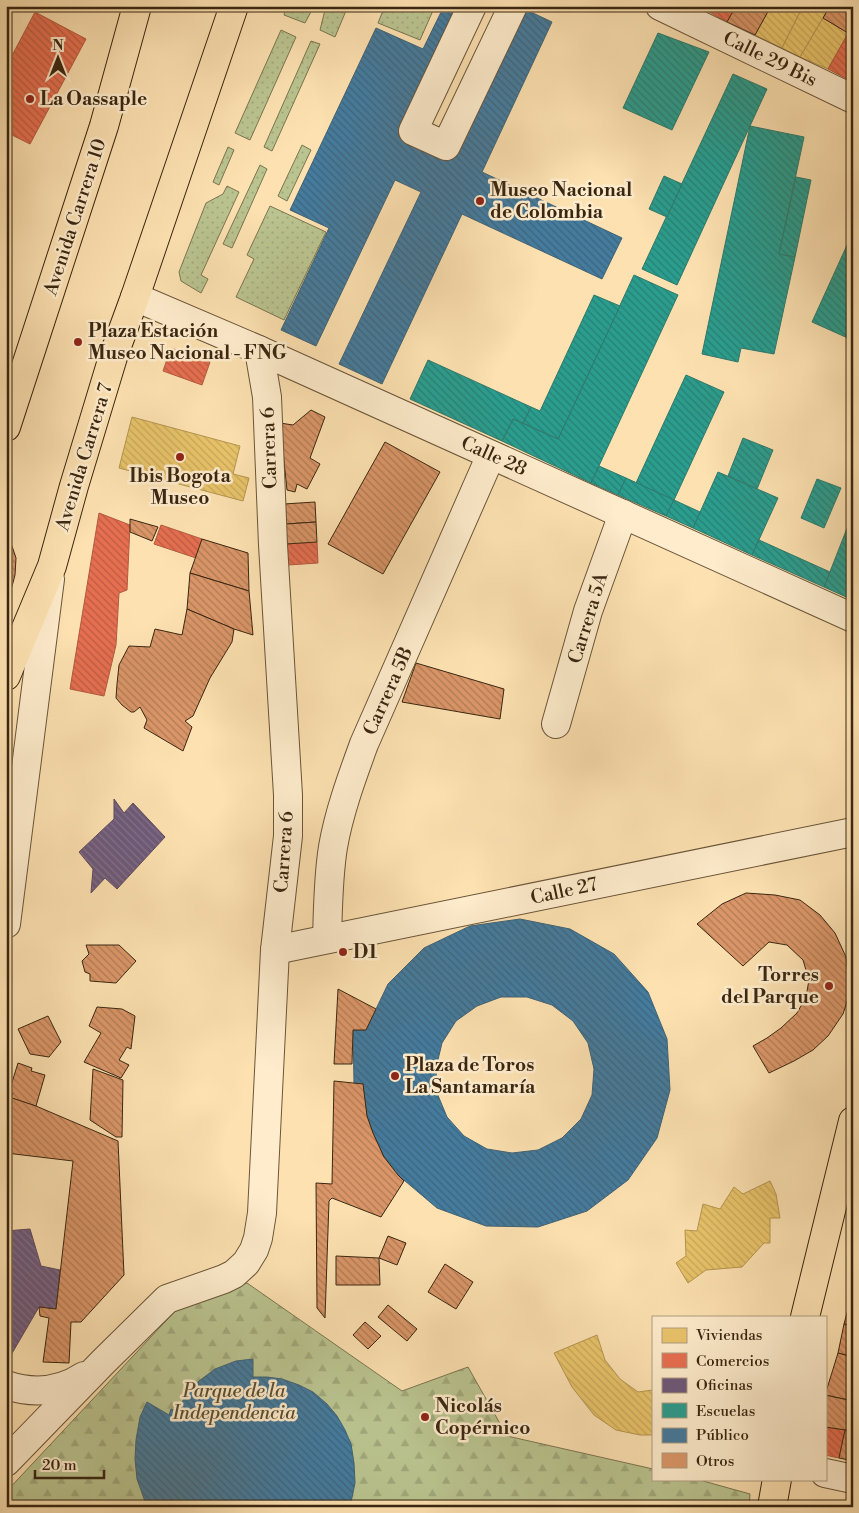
<svg xmlns="http://www.w3.org/2000/svg" width="859" height="1513" font-family="'Libre Bodoni',serif">
<style>
.grass{fill:url(#grass-dots);stroke:#7a7550}
.forest{fill:url(#forest-firs);stroke:#7a7550}
.homes{fill:url(#homes-back-hatch);stroke:#b4954f}
.shops{fill:url(#shops-back-hatch);stroke:#b3593e}
.offices{fill:url(#offices-back-hatch);stroke:#5d4a5a}
.schools{fill:url(#schools-back-hatch);stroke:#2e7969}
.public{fill:url(#public-back-hatch);stroke:#416273;fill-rule:evenodd}
.building{fill:url(#building-back-hatch);stroke:#392611}
.lines{fill:none;stroke-linecap:round;stroke-linejoin:round}
.minor-casing{stroke:#6a5539;stroke-width:30}
.major-casing{stroke:#392611;stroke-width:30}
.minor{stroke:#feeccc;stroke-width:28}
.major{stroke:#fde1b1;stroke-width:28}
.poi-dot{fill:#8f2418;stroke:#feeccc;stroke-width:2}
.labels{text-anchor:middle;dominant-baseline:central;stroke-width:5;stroke-linejoin:round;paint-order:stroke}
.street-label{font-size:19px;fill:#392611;stroke:#feeccc}
.poi-label{font-size:19px;font-weight:bold;fill:#392611;stroke:#feeccc;text-anchor:start}
.park-label{font-size:19px;font-style:italic;fill:#594e31;stroke:#feeccc}
</style>
<defs>
<pattern id="grass-dots" width="8" height="8" patternUnits="userSpaceOnUse" patternTransform="scale(1.25)"><rect width="8" height="8" fill="#bac490"/><path d="M2 2h.1M6 6h.1" fill="none" stroke="#a1a87b" stroke-width="1.8" stroke-linecap="round"/></pattern>
<pattern id="forest-firs" width="22" height="20" patternUnits="userSpaceOnUse" patternTransform="scale(1.25)"><rect width="22" height="20" fill="#bac490"/><path d="M5 1l3.5 6h-7zM16 11l3.5 6h-7z" fill="#a1a87b"/></pattern>
<pattern id="homes-back-hatch" width="6" height="6" patternUnits="userSpaceOnUse" patternTransform="scale(1.25)"><rect width="6" height="6" fill="#e9c46a"/><path d="M-1 5l2 2M0 0l6 6M5-1l2 2" fill="none" stroke="#c9a85b"/></pattern>
<pattern id="shops-back-hatch" width="6" height="6" patternUnits="userSpaceOnUse" patternTransform="scale(1.25)"><rect width="6" height="6" fill="#e76f51"/><path d="M-1 5l2 2M0 0l6 6M5-1l2 2" fill="none" stroke="#bc5b42"/></pattern>
<pattern id="offices-back-hatch" width="6" height="6" patternUnits="userSpaceOnUse" patternTransform="scale(1.25)"><rect width="6" height="6" fill="#6d597a"/><path d="M-1 5l2 2M0 0l6 6M5-1l2 2" fill="none" stroke="#83728a"/></pattern>
<pattern id="schools-back-hatch" width="6" height="6" patternUnits="userSpaceOnUse" patternTransform="scale(1.25)"><rect width="6" height="6" fill="#2a9d8f"/><path d="M-1 5l2 2M0 0l6 6M5-1l2 2" fill="none" stroke="#258073"/></pattern>
<pattern id="public-back-hatch" width="6" height="6" patternUnits="userSpaceOnUse" patternTransform="scale(1.25)"><rect width="6" height="6" fill="#457b9d"/><path d="M-1 5l2 2M0 0l6 6M5-1l2 2" fill="none" stroke="#3b657f"/></pattern>
<pattern id="building-back-hatch" width="6" height="6" patternUnits="userSpaceOnUse" patternTransform="scale(1.25)"><rect width="6" height="6" fill="#da9668"/><path d="M-1 5l2 2M0 0l6 6M5-1l2 2" fill="none" stroke="#b27a54"/></pattern>
</defs>
<rect width="100%" height="100%" fill="#fde1b1"/>
<filter id="stains"><feTurbulence type="fractalNoise" baseFrequency=".004" numOctaves="4"/><feColorMatrix values="0 0 0 0 .2 0 0 0 0 .09 0 0 0 0 .02 0 0 0 .5 -.17"/></filter>
<radialGradient id="worn" r=".72"><stop offset=".6" stop-color="#630" stop-opacity="0"/><stop offset="1" stop-color="#630" stop-opacity=".3"/></radialGradient>
<g class="grass">
<path d="M286 6H314L305 23 284 15Z"/>
<path d="M326 6H348L335 37 320 30Z"/>
<path d="M398 6H435L420 40 378 23 382 13Z"/>
<path d="M281 30 296 37 250 140 235 133Z"/>
<path d="M311 41 320 44 272 151 264 147Z"/>
<path d="M302 145 311 150 287 201 278 196Z"/>
<path d="M228 147 234 150 219 185 213 182Z"/>
<path d="M260 165 267 169 232 248 223 244Z"/>
<path d="M227 186 239 192 201 275 208 279 201 293 181 281 179 272 206 203 223 194Z"/>
<path d="M270 206 326 232 284 320 236 297 254 259 247 255Z"/>
</g>
<path class="forest" d="M247 1283 402 1391 468 1367 507 1436 653 1469V1479H696L750 1494 749 1507H6V1492L177 1309Z"/>
<g class="homes">
<path d="M771 6H803L782 48 755 35Z"/>
<path d="M803 6H830L800 57 782 48Z"/>
<path d="M823 18 848 33 828 69 800 57Z"/>
<path d="M132 417 240 446 233 474 249 478 243 501 119 468Z"/>
<path d="M770 1181 776 1194 780 1218H770V1243H764L742 1267 706 1270 688 1283 676 1263 686 1256 685 1230 697 1231 703 1204 720 1209 734 1187 743 1194Z"/>
<path d="M597 1335 605 1360 620 1379 638 1392 653 1390V1435H640L616 1430 594 1415 572 1387 554 1353Z"/>
</g>
<g class="shops">
<path d="M545 6H560L557 12Z"/>
<path d="M699 6H736L727 22Z"/>
<path d="M35 12 86 39 30 144 6 132V67Z"/>
<path d="M850 30 853 31V82L828 69Z"/>
<path d="M171 348 210 362 202 385 163 371Z"/>
<path d="M99 513 130 525 127 590 119 593 116 645 104 696 70 689Z"/>
<path d="M161 525 202 539 196 558 154 544Z"/>
<path d="M317 542 318 563 288 565 286 544Z"/>
<path d="M825 1427 845 1430 839 1458 825 1455Z"/>
</g>
<g class="offices">
<path d="M114 799 124 813 133 803 165 837 117 889 105 878 91 893 93 869 79 852 114 819Z"/>
<path d="M30 1229 41 1266 60 1270 56 1309 39 1307 11 1355 6 1354V1231Z"/>
</g>
<g class="schools">
<path d="M658 33 709 52 672 130 623 108Z"/>
<path d="M733 74 767 89 677 285 642 269Z"/>
<path d="M750 126 804 137 779 254 795 257 774 354 741 348 738 362 702 354Z"/>
<path d="M664 176 682 184 667 217 649 209Z"/>
<path d="M796 177 811 180 795 257 779 254Z"/>
<path d="M853 189V201L848 199Z"/>
<path d="M853 232V333L850 339 812 322Z"/>
<path d="M634 275 678 295 591 483 502 441 513 419 558 439Z"/>
<path d="M594 295 620 306 558 439 523 423 531 407 540 411Z"/>
<path d="M428 360 531 407 523 423 513 419 502 441 410 399Z"/>
<path d="M686 375 724 392 674 500 636 483Z"/>
<path d="M743 438 773 450 757 489 728 476Z"/>
<path d="M599 466 626 478 618 495 591 483Z"/>
<path d="M718 472 778 498 752 555 693 528Z"/>
<path d="M626 478 674 500 666 516 618 495Z"/>
<path d="M817 479 841 488 824 528 801 518Z"/>
<path d="M674 500 700 512 693 528 666 516Z"/>
<path d="M853 513V600L824 587Z"/>
<path d="M759 540 830 572 824 587 752 555Z"/>
</g>
<g class="public">
<path d="M444 6H472L413 131 446 146 518 6 552 22 482 172 622 238 602 279 462 214 382 384 339 364 421 192 395 180 316 346 281 330 329 228 290 210 376 28 423 49Z"/>
<path d="M520 919 570 929 614 954 648 992 667 1039 670 1090 657 1138 628 1180 587 1211 538 1227 486 1226 437 1208 398 1175 384 1157 373 1133 367 1116 363 1084 354 1083 353 1030H366L388 984 424 948 470 926ZM501 997H527L552 1005 573 1021 588 1043 594 1069 592 1095 581 1119 562 1138 538 1150 512 1153 487 1149 464 1136 447 1117 437 1093 436 1068 442 1043 456 1021 477 1006Z"/>
<path d="M253 1359V1377H267L282 1379 299 1385 313 1392 327 1404 337 1416 345 1430 351 1444 354 1463 355 1483 350 1507H147L137 1479 135 1459 136 1440 140 1417 147 1402 169 1415 171 1409 178 1411 180 1405 188 1393 199 1381 215 1369 236 1361Z"/>
</g>
<g class="building">
<path d="M736 6H771L755 35 727 22Z"/>
<path d="M830 6H853V26L848 33 823 18Z"/>
<path d="M311 410 325 417 310 458 320 464 307 489 297 484 295 492 287 490 280 423 293 425Z"/>
<path d="M385 442 440 472 383 574 328 544Z"/>
<path d="M315 502 316 522 286 524 284 504Z"/>
<path d="M130 519 158 527 152 541 130 532Z"/>
<path d="M316 522 317 542 286 544V524Z"/>
<path d="M202 539 248 553 249 591 190 573Z"/>
<path d="M6 542 12 546 16 558 15 575 6 609Z"/>
<path d="M190 573 249 591 253 635 234 629 187 609Z"/>
<path d="M187 609 234 629 232 642 210 678 193 716 185 721 192 727 183 751 144 728 147 720 140 707 134 712H131L122 705 116 698 117 684 119 665 129 646 150 647 155 629 182 635Z"/>
<path d="M416 663 504 689 500 719 402 702Z"/>
<path d="M746 893 775 895 800 900 820 915 835 933 846 957 850 992 843 1014 828 1036 813 1050 794 1061 769 1073 753 1046 767 1038 781 1028 797 1013 806 997 809 980 803 960 787 945 769 942 743 966 697 924 722 904Z"/>
<path d="M86 945H119L136 961 116 983 90 981V974L85 972 82 961 89 954Z"/>
<path d="M338 989 376 1009 366 1030H353L352 1064H334Z"/>
<path d="M97 1007 122 1009 135 1016 131 1049 127 1047 119 1060 129 1065 121 1078 84 1062 101 1033 89 1026Z"/>
<path d="M48 1016 61 1042 49 1057 30 1054 18 1029Z"/>
<path d="M18 1063 32 1068 31 1071 45 1075 36 1106 11 1098 13 1093 9 1092Z"/>
<path d="M93 1069 123 1080 122 1137H116L90 1120Z"/>
<path d="M334 1081 363 1084 367 1116 373 1133 384 1157 398 1175 404 1181 381 1217 332 1198 329 1201 325 1318 317 1308 316 1183 332 1184Z"/>
<path d="M6 1096 36 1106 118 1141 124 1275 81 1322H71L69 1363 43 1362 49 1318 40 1316 39 1307 56 1309 73 1161 6 1153Z"/>
<path d="M388 1236 406 1243 397 1265 379 1258Z"/>
<path d="M336 1256 379 1258 380 1285H336Z"/>
<path d="M445 1264 473 1282 456 1309 428 1292Z"/>
<path d="M851 1298H853V1326L844 1324Z"/>
<path d="M388 1305 417 1329 407 1341 378 1317Z"/>
<path d="M365 1322 381 1336 368 1349 353 1335Z"/>
<path d="M844 1324 853 1326V1357L838 1353Z"/>
<path d="M838 1353 853 1357V1401L825 1395Z"/>
<path d="M825 1395 853 1401V1431L825 1427Z"/>
<path d="M845 1430 853 1431V1461L839 1458Z"/>
</g>
<g class="lines">
<defs>
<g id="minor">
<path d="M472 6 413 131 446 146 513 6"/>
<path d="M660 6 853 99"/>
<path d="M135 297 259 350 853 618"/>
<path d="M556 724 588 611 623 514"/>
<path d="M6 924 50 579"/>
<path d="M327 939C328 909 328 878 333 847 339 812 352 777 364 744L491 455"/>
<path d="M275 950 853 832"/>
<path d="M6 1385C33 1394 60 1392 84 1376"/>
<path d="M6 1462 103 1362 167 1299 224 1279 234 1274 246 1263 254 1250 258 1238 262 1213 275 950 288 836V795L273 545 267 397 259 350"/>
<path d="M825 1473 853 1479"/>
</g>
<g id="major">
<path d="M6 427 104 126 137 6"/>
<path d="M6 676 52 566 74 486 113 357 135 297 234 6"/>
<path d="M805 1317 853 1121"/>
<path d="M772 1507 777 1479"/>
</g>
</defs>
<use href="#minor" class="minor-casing"/>
<use href="#major" class="major-casing"/>
<use href="#minor" class="minor"/>
<use href="#major" class="major"/>
</g>
<g class="poi-dot">
<circle cx="30" cy="99" r="5"/>
<circle cx="480" cy="201" r="5"/>
<circle cx="78" cy="342" r="5"/>
<circle cx="180" cy="457" r="5"/>
<circle cx="343" cy="952" r="5"/>
<circle cx="829" cy="986" r="5"/>
<circle cx="395" cy="1076" r="5"/>
<circle cx="425" cy="1417" r="5"/>
</g>
<g class="labels">
<g class="street-label">
<text transform="translate(770 59) rotate(26)">Calle 29 Bis</text>
<text transform="translate(75 217) rotate(-72)">Avenida Carrera 10</text>
<text transform="translate(269 448) rotate(-92)">Carrera 6</text>
<text transform="translate(494 456) rotate(24)">Calle 28</text>
<text transform="translate(84 457) rotate(-73)">Avenida Carrera 7</text>
<text transform="translate(588 618) rotate(-73)">Carrera 5A</text>
<text transform="translate(388 691) rotate(-66)">Carrera 5B</text>
<text transform="translate(284 852) rotate(-86)">Carrera 6</text>
<text transform="translate(564 891) rotate(-12)">Calle 27</text>
</g>
<g class="poi-label">
<text x="40" y="99">La Oassaple</text>
<text x="490" y="190">Museo Nacional<tspan x="490" dy="22">de Colombia</tspan></text>
<text x="88" y="331">Plaza Estación<tspan x="88" dy="22">Museo Nacional - FNG</tspan></text>
<text x="180" y="476" text-anchor="middle">Ibis Bogota<tspan x="180" dy="22">Museo</tspan></text>
<text x="353" y="952">D1</text>
<text x="819" y="975" text-anchor="end">Torres<tspan x="819" dy="22">del Parque</tspan></text>
<text x="405" y="1065">Plaza de Toros<tspan x="405" dy="22">La Santamaría</tspan></text>
<text x="435" y="1406">Nicolás<tspan x="435" dy="22">Copérnico</tspan></text>
</g>
<g class="park-label">
<text x="234" y="1391">Parque de la<tspan x="234" dy="22">Independencia</tspan></text>
</g>
</g>
<rect width="859" height="1513" fill="none" stroke="#fde1b1" stroke-width="25"/>
<rect x="8" y="8" width="844" height="1498" fill="none" stroke="#392611" stroke-width="2.5"/>
<rect x="12" y="12" width="834" height="1488" fill="none" stroke="#392611"/>
<rect x="652" y="1316" width="175" height="165" fill="#feeccc" stroke="#af9d81"/>
<rect x="662" y="1328" width="25" height="15" fill="#e9c46a" stroke="#af9d81"/>
<text x="696" y="1340" font-size="15" fill="#392611">Viviendas</text>
<rect x="662" y="1353" width="25" height="15" fill="#e76f51" stroke="#af9d81"/>
<text x="696" y="1366" font-size="15" fill="#392611">Comercios</text>
<rect x="662" y="1378" width="25" height="15" fill="#6d597a" stroke="#af9d81"/>
<text x="696" y="1390" font-size="15" fill="#392611">Oficinas</text>
<rect x="662" y="1403" width="25" height="15" fill="#2a9d8f" stroke="#af9d81"/>
<text x="696" y="1416" font-size="15" fill="#392611">Escuelas</text>
<rect x="662" y="1428" width="25" height="15" fill="#457b9d" stroke="#af9d81"/>
<text x="696" y="1440" font-size="15" fill="#392611">Público</text>
<rect x="662" y="1453" width="25" height="15" fill="#da9668" stroke="#af9d81"/>
<text x="696" y="1466" font-size="15" fill="#392611">Otros</text>
<g transform="translate(58 58)" stroke="#feeccc" stroke-width="4" paint-order="stroke">
<path d="M0-4L9 19L0 12L-9 19Z" fill="#392611"/>
<text y="-8" font-size="14" font-weight="bold" text-anchor="middle" fill="#392611">N</text>
</g>
<path d="M35 1470v8h69v-8" fill="none" stroke="#392611" stroke-width="2.5"/>
<text x="42" y="1470" font-size="15" fill="#392611" stroke="#feeccc" stroke-width="4" paint-order="stroke">20 m</text>
<rect width="100%" height="100%" filter="url(#stains)"/>
<rect width="100%" height="100%" fill="url(#worn)"/>
</svg>
